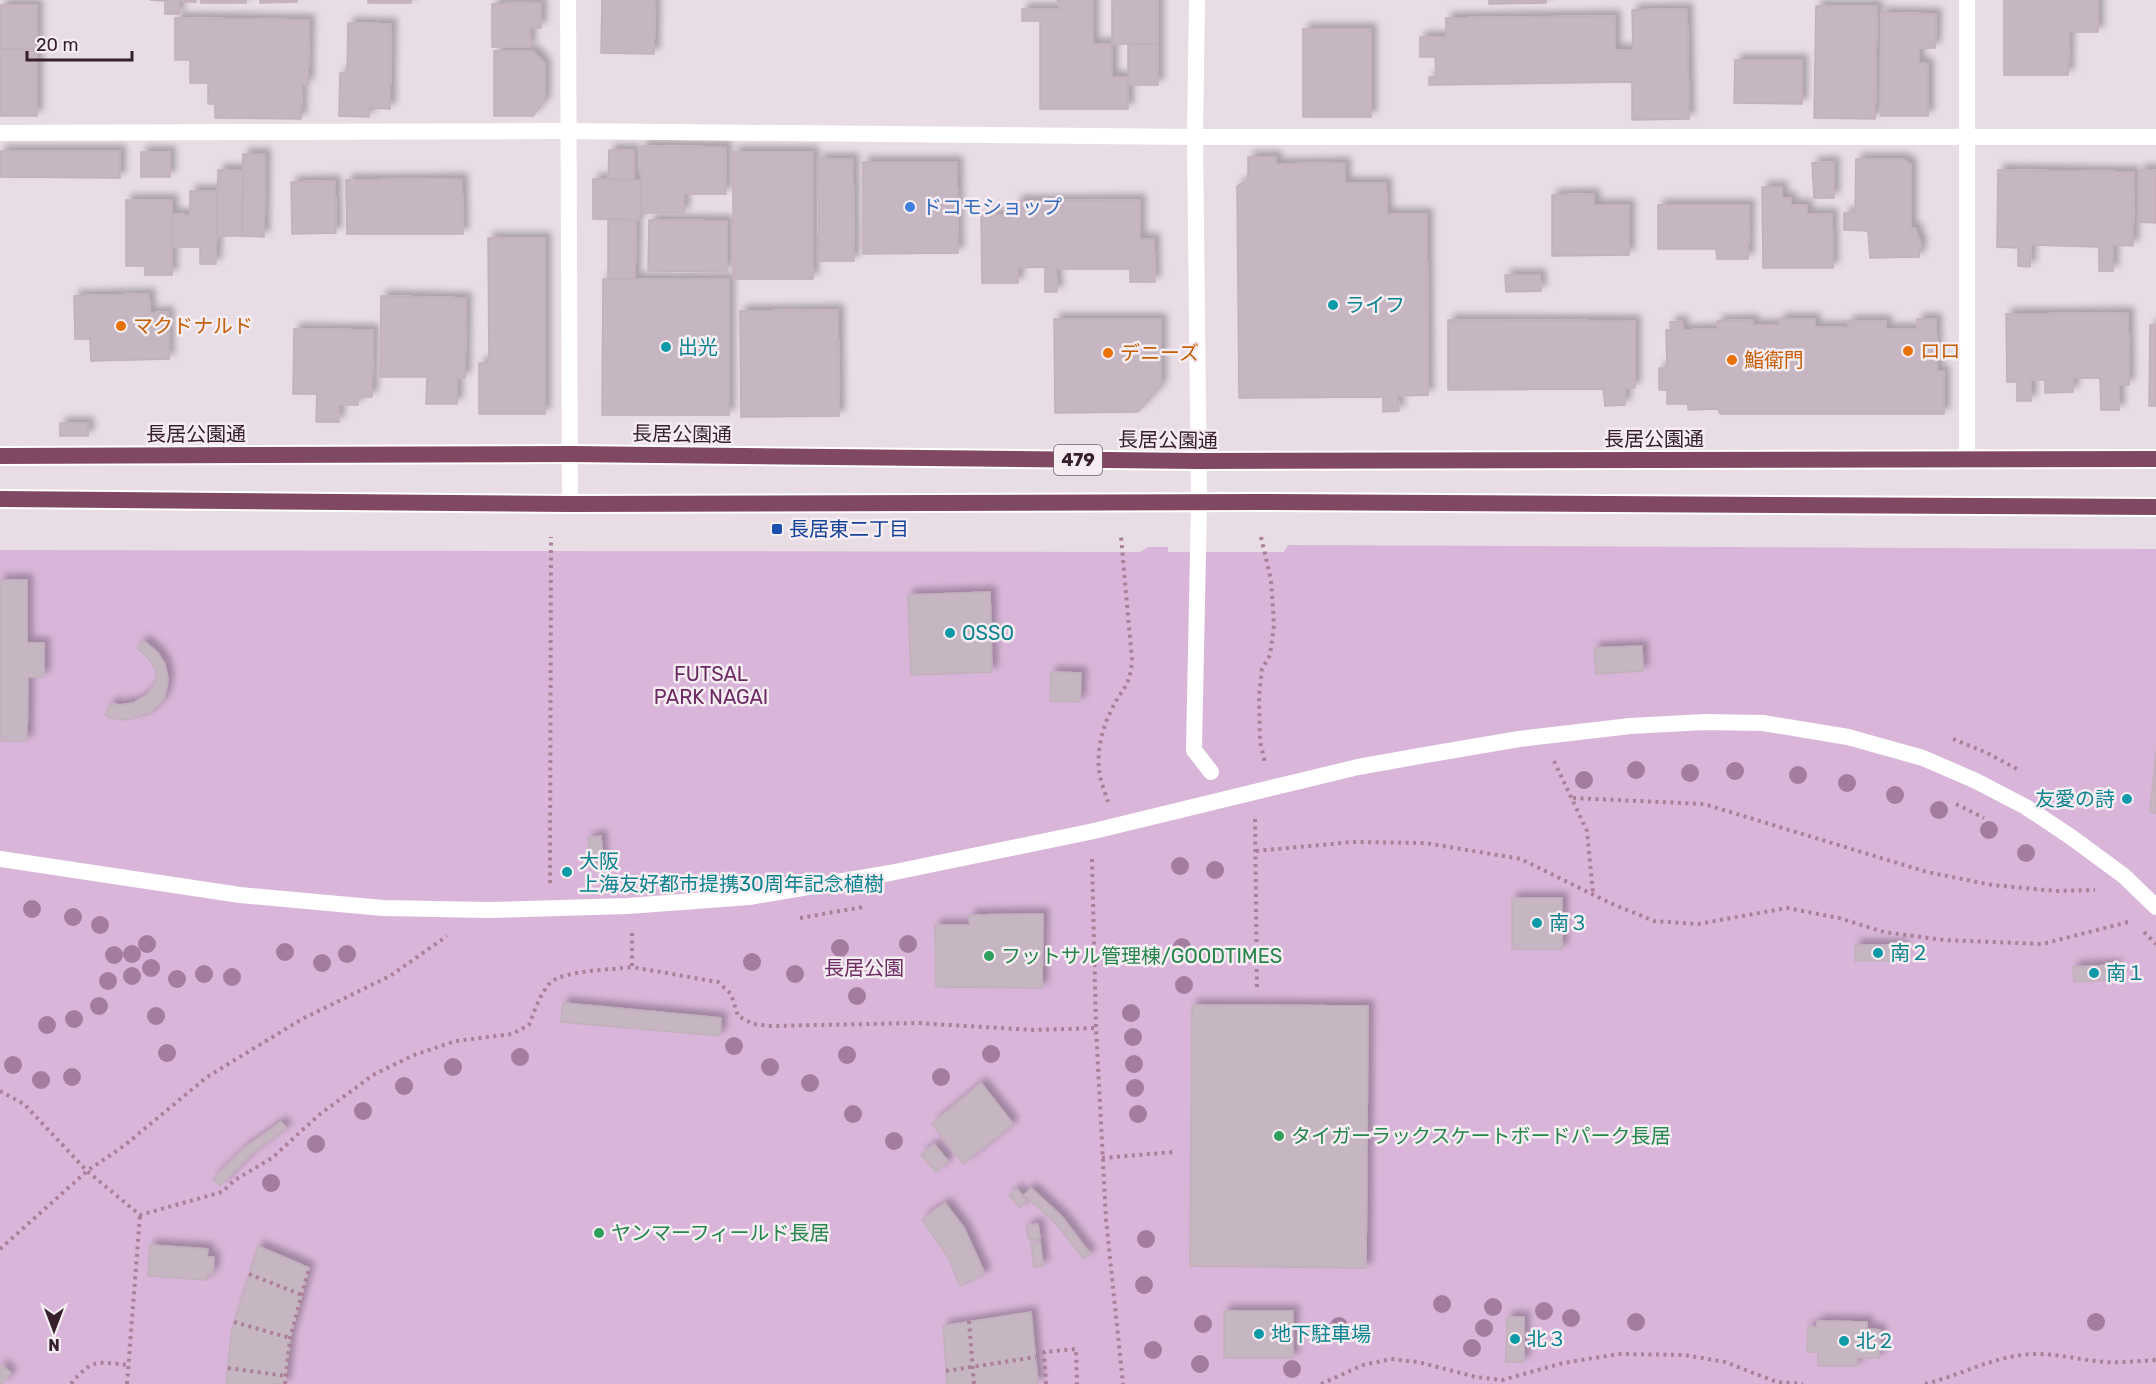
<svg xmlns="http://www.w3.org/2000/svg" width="2156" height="1384" font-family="Rubik,'Noto Sans JP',sans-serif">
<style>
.green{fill:#d9b6d9}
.building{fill:#c6b6c1;stroke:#c2b0bc;stroke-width:1.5;filter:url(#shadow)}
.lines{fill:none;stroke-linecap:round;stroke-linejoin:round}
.trunk-casing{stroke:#fff;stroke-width:20}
.path{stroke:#ab7f98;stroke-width:4;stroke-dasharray:3 4.5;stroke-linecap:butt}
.service{stroke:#fff;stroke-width:16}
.pedestrian{stroke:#fff;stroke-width:16}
.minor{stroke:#fff;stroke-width:16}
.tertiary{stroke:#fff;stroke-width:16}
.trunk{stroke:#804862;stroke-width:16}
.tree{fill:#a47c9e}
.shop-dot{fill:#3f7fe0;stroke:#f6edf3;stroke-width:2}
.culture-dot{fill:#0f9aa8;stroke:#f6edf3;stroke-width:2}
.food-dot{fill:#e8710a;stroke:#f6edf3;stroke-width:2}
.transit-dot{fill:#1a4fb4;stroke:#f6edf3;stroke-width:2}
.leisure-dot{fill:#2e9e5b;stroke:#f6edf3;stroke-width:2}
.labels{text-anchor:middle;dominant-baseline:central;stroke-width:5;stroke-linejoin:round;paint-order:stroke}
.shield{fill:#f6edf3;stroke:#705e68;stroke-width:1.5}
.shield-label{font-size:18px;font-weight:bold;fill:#37202c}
.shop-label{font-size:20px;fill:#366cbe;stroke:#f6edf3;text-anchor:start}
.culture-label{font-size:20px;fill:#0d838f;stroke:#f6edf3;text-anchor:start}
.food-label{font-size:20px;fill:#c56008;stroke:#f6edf3;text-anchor:start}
.street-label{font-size:20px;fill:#37202c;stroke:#f6edf3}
.transit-label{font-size:20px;fill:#164399;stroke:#f6edf3;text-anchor:start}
.park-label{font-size:20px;fill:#6c2c63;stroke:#f6edf3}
.leisure-label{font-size:20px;fill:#27864d;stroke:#f6edf3;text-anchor:start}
</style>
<defs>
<filter id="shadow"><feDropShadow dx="5.5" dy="-5.5" stdDeviation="3" flood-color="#0004"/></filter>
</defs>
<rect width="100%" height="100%" fill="#e9dde5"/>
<path class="green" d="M1288 545 2156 549V1384H0V550L1140 552 1148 547H1168V552H1284Z"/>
<g class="building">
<path d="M150 0H196V2H179V14H165V1Z"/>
<rect x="201" y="0" width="45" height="3"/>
<path d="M260 0H297V2L260 3Z"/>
<rect x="368" y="0" width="43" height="3"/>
<path d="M602 0H655L654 54 601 53Z"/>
<path d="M1057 0H1093V44H1112V77H1128V109H1040V21H1022V9H1060Z"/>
<rect x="1112" y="0" width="46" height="44"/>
<path d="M1489 0H1546V3L1489 4Z"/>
<path d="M2004 0H2098V32H2069L2068 75H2004Z"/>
<path d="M541 3V28H530V47H492V4Z"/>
<rect x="0" y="5" width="37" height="44"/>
<path d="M1816 6H1877L1875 119 1814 118Z"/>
<path d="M1687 9 1689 119 1632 120V82L1429 85V77H1436L1435 57H1420V37H1446V18L1615 16V50H1633L1632 10Z"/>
<path d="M1881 13 1936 14 1935 48H1919V63L1928 64V116H1881Z"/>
<path d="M175 18 309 20 308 85 302 84 301 119 215 118V104H208V83H190V60H175Z"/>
<path d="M348 23 391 24 390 109 369 108V117L339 116 340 73H347Z"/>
<rect x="1303" y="29" width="68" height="88"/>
<rect x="1128" y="44" width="30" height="41"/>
<rect x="0" y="49" width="37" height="67"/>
<path d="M494 51H533L545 64V101L533 116H494Z"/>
<path d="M1735 60H1802V104L1734 103Z"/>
<path d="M641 146 726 147V194H684V213H641Z"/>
<path d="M609 150H634V180L608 179Z"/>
<path d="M0 151H120V178L0 177Z"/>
<rect x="141" y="152" width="29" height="25"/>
<rect x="733" y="152" width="80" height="127"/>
<path d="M243 154H265L264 237 242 236Z"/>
<path d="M1248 157H1276V164L1345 163V183H1386L1387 214H1427L1428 395 1398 396 1399 411 1383 412V397L1239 398 1237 186 1248 180Z"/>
<path d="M818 159H853L854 261H819Z"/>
<path d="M1856 159H1903L1911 165V228H1915L1921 244 1919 257 1870 258 1868 231 1844 230V213H1855Z"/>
<path d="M863 162H957L958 253 863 254Z"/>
<path d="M1834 162V198H1814L1812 163Z"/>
<path d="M218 170H243L242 236H217Z"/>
<path d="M1998 170 2134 172 2133 246 2113 245V271H2099V247L2031 245 2030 267 2018 266V248L1997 247Z"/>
<path d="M2139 170H2156V223L2139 222Z"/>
<path d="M462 179 463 234H347L346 180Z"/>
<path d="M593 179 641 180 640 220 593 219Z"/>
<path d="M335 181 336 233 292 234 291 182Z"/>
<path d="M1762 187H1782V198H1791V205H1807V214H1832L1833 268H1763Z"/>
<path d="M190 191H217L216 264H200V247H172V214L190 215Z"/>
<path d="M1594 194V205H1629V255L1552 256V195Z"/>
<path d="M126 200H172V275H145V266H126Z"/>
<path d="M1140 200V239H1154L1155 282H1130V269H1056L1057 292H1045V267L1018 268V283H982L981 215H1016V201Z"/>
<path d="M1658 205H1749L1748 259H1717L1716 249H1658Z"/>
<path d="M608 219 636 220 635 279H608Z"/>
<path d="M649 220 727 221V272L648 271Z"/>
<path d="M488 238H545V414H479V363H489Z"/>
<path d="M1505 275H1540L1541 291 1506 292Z"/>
<path d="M603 279H729V415H602Z"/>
<path d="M149 294 150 313 168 312 169 359 91 361 90 339H75L74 296Z"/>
<path d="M381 296 466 298 465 378H457V404H426L427 377H380Z"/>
<path d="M838 310 839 416 741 417 740 311Z"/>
<path d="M2128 313 2129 385H2119V410H2101L2100 378H2073V392L2045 393V380H2031V401H2017V382H2007L2006 314Z"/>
<path d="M1054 319H1161V386L1138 412 1055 413Z"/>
<path d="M1779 319H1815V327H1848V321H1886V329H1917V319H1936L1937 371H1944V414H1720L1718 409 1688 410V404H1667V390H1659V368H1667L1666 330H1671L1670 322 1682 321 1683 330 1718 329 1717 321 1753 320 1752 325H1779Z"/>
<path d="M1448 320 1635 321V388H1625V405L1605 406 1603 389 1448 390Z"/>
<path d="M2150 325H2156V406H2149Z"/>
<path d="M294 329 373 330 372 397H358V405H339V422H316L317 394H293Z"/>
<rect x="60" y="423" width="28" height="13"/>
<path d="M0 580H27V643H44V677H28L27 741H0Z"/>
<path d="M990 592 992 672 911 675 908 595Z"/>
<path d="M144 641 157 652 165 664 168 679 166 692 163 700 149 714 126 720 110 718 105 715 111 703 119 705 134 703 148 694 155 684 156 672 154 667 149 659 137 648Z"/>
<path d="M1642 646 1643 671 1596 674 1594 648Z"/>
<path d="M1051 672 1081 673 1080 702 1050 701Z"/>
<path d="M2156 752V813L2150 812Z"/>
<path d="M601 836 603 868 590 869 588 838Z"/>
<rect x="1512" y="898" width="50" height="51"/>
<path d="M1043 914 1042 988 936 987 935 925H970L969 915Z"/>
<rect x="1855" y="945" width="47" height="16"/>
<path d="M2115 965 2116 979 2074 982 2073 967Z"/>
<path d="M563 1003 721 1018 720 1036 561 1022Z"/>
<path d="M1192 1005 1368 1006 1366 1268 1190 1266Z"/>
<path d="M981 1083 1013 1124 963 1164 932 1124Z"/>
<path d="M281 1122 286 1128 250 1155 220 1186 213 1179 243 1149Z"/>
<path d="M934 1144 948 1161 936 1172 921 1155Z"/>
<path d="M1031 1188 1062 1217 1090 1254 1084 1259 1056 1224 1024 1195Z"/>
<path d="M1017 1189 1027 1202 1020 1208 1009 1195Z"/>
<path d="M945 1203 964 1228 985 1274 960 1286 948 1257 922 1220Z"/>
<path d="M1038 1224 1040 1239 1029 1240 1026 1226Z"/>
<path d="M1040 1241 1043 1266 1034 1267 1031 1243Z"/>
<path d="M150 1245 208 1249 207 1257H214L213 1274H207V1280L148 1276Z"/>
<path d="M258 1246 309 1268 290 1338 285 1384H226L232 1329Z"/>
<rect x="1224" y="1311" width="69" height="47"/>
<path d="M1031 1312 1038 1384H947L943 1326Z"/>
<path d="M1507 1317H1524V1362H1506Z"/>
<path d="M1817 1321 1867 1322V1329L1880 1330 1879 1358H1857V1366H1818V1352H1807L1808 1326 1817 1327Z"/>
<path d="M0 1364 11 1373 2 1384H0Z"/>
</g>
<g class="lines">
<defs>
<g id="trunk">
<path d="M0 456 571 454 1198 461 2156 459"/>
<path d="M0 499 570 504 1261 502 2156 507"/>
</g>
</defs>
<use href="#trunk" class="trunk-casing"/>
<g class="path">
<path d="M1261 537 1271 580 1274 625 1270 655 1262 669 1259 696 1260 741 1265 763"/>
<path d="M1953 739 1985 752 2017 769"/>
<path d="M1554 761 1587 831 1593 893"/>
<path d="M1573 798 1704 804 1927 872 1992 885 2056 891 2095 890"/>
<path d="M1108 802C1105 792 1100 780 1099 770 1097 751 1102 728 1111 711 1121 688 1130 689 1132 660L1121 537"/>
<path d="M1956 804 1984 818"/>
<path d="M1255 819 1257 990"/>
<path d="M1256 851 1352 842 1425 843 1521 859 1610 903 1654 921 1698 924 1787 908 1839 918 1884 932 1944 940 2042 944 2132 921"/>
<path d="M1092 859 1096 1028 1106 1219 1123 1384"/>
<path d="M550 883 551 537"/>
<path d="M800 918 863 907"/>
<path d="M2144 932 2156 944"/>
<path d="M632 933V967L718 982 731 994 738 1016 753 1024 771 1026 917 1023 1034 1030 1096 1028"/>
<path d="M0 1091 24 1104 87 1171 140 1215 222 1192 235 1180 272 1158 320 1114 373 1075 414 1055 456 1041 512 1034 529 1025C534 1012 540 994 550 983 563 970 613 970 632 967"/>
<path d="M1102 1158 1175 1152"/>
<path d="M0 1249 87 1171 125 1145 207 1077 302 1019 390 976 447 936"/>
<path d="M249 1274 302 1295"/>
<path d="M969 1321 974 1384"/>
<path d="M234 1322 290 1338"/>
<path d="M228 1368 286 1376"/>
<path d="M946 1371 1036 1357"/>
<path d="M71 1384C92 1358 97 1362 129 1365"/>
<path d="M127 1384 140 1215"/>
<path d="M285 1384 290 1338 309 1268"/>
<path d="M1046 1384 1044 1352 1076 1349 1077 1384"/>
<path d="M1321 1384 1363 1365 1391 1359 1418 1362 1476 1377 1502 1380 1563 1363 1619 1354 1685 1355 1725 1362 1777 1382 1803 1384"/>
<path d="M1925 1384C1958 1376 1988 1359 2022 1355 2050 1351 2077 1360 2105 1362 2122 1363 2139 1361 2156 1360"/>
</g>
<path class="service" d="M1199 502 1194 750 1211 772"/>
<path class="pedestrian" d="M0 859 240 895 383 908 489 910 628 906 749 897 890 873 1094 831 1358 767 1431 754 1519 739 1630 726 1705 722 1763 723 1848 737 1923 758 1976 781 2026 807 2071 837 2124 876 2156 907"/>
<g class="minor">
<path d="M568 0 570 504"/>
<path d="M0 133 568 131 1195 137H2156"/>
<path d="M1967 459V0"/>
</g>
<path class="tertiary" d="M1197 0 1195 137 1199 502"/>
<use href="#trunk" class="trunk"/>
</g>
<g class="tree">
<circle cx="1636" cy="770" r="9"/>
<circle cx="1735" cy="771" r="9"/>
<circle cx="1690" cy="773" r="9"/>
<circle cx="1798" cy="775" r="9"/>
<circle cx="1584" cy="780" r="9"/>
<circle cx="1847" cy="783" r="9"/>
<circle cx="1895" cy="795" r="9"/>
<circle cx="1939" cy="810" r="9"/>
<circle cx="1989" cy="830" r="9"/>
<circle cx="2026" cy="853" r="9"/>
<circle cx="1180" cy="866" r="9"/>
<circle cx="1215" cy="870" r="9"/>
<circle cx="32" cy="909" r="9"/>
<circle cx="73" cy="917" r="9"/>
<circle cx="100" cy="925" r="9"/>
<circle cx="147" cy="944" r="9"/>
<circle cx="908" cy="944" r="9"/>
<circle cx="1182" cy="947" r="9"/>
<circle cx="840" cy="948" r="9"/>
<circle cx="285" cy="952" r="9"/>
<circle cx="132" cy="954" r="9"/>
<circle cx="347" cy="954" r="9"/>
<circle cx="114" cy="955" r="9"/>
<circle cx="752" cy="962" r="9"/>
<circle cx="322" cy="963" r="9"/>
<circle cx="151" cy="968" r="9"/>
<circle cx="204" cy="974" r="9"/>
<circle cx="795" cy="974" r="9"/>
<circle cx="132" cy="976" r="9"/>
<circle cx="232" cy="977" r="9"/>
<circle cx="177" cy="979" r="9"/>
<circle cx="108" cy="981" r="9"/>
<circle cx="1184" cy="985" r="9"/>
<circle cx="857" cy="996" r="9"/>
<circle cx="99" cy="1006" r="9"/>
<circle cx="1131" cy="1013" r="9"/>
<circle cx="156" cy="1016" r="9"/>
<circle cx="74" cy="1019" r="9"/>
<circle cx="47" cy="1025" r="9"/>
<circle cx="1133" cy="1037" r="9"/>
<circle cx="734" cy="1046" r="9"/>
<circle cx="167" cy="1053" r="9"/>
<circle cx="991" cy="1054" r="9"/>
<circle cx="847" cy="1055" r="9"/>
<circle cx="520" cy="1057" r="9"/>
<circle cx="1134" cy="1064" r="9"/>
<circle cx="13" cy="1065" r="9"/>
<circle cx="453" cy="1067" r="9"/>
<circle cx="770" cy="1067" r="9"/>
<circle cx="72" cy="1077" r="9"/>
<circle cx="941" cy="1077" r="9"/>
<circle cx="41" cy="1080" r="9"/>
<circle cx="810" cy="1083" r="9"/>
<circle cx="404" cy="1086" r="9"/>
<circle cx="1135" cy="1088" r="9"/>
<circle cx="363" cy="1111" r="9"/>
<circle cx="853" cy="1114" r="9"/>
<circle cx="1138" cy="1114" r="9"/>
<circle cx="894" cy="1141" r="9"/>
<circle cx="316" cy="1144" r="9"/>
<circle cx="271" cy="1183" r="9"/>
<circle cx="1146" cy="1239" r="9"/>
<circle cx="1144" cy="1285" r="9"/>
<circle cx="1442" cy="1304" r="9"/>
<circle cx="1493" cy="1307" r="9"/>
<circle cx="1544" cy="1311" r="9"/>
<circle cx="1571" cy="1318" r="9"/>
<circle cx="1636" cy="1322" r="9"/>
<circle cx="2096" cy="1322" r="9"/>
<circle cx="1203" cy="1324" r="9"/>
<circle cx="1339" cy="1326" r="9"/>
<circle cx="1484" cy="1328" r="9"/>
<circle cx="1472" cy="1348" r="9"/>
<circle cx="1153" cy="1350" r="9"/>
<circle cx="1200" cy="1364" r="9"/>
<circle cx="1292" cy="1369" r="9"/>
</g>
<circle class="shop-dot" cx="910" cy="207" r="6"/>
<g class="culture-dot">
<circle cx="1333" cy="305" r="6"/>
<circle cx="666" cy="347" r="6"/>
<circle cx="950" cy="633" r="6"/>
<circle cx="2127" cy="799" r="6"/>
<circle cx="567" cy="872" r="6"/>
<circle cx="1537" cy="923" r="6"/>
<circle cx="1878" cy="953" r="6"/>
<circle cx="2094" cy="973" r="6"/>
<circle cx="1259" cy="1334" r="6"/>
<circle cx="1515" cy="1339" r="6"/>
<circle cx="1844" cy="1341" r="6"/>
</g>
<g class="food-dot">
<circle cx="121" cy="326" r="6"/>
<circle cx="1908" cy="351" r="6"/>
<circle cx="1108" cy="353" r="6"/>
<circle cx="1732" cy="360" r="6"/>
</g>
<rect class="transit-dot" x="771" y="523" width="12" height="12" rx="3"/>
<g class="leisure-dot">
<circle cx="989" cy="956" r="6"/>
<circle cx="1279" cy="1136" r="6"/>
<circle cx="599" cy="1233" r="6"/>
</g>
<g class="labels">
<rect class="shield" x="1054" y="445" width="48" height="30" rx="4.5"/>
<g class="shield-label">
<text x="1078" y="460">479</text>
</g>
<g class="shop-label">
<text x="922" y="207">ドコモショップ</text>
</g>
<g class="culture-label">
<text x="1345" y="305">ライフ</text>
<text x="678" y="347">出光</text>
<text x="962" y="633">OSSO</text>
<text x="2115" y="799" text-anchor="end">友愛の詩</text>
<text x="579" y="861">大阪<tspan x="579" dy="23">上海友好都市提携30周年記念植樹</tspan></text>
<text x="1549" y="923">南３</text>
<text x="1890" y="953">南２</text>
<text x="2106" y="973">南１</text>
<text x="1271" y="1334">地下駐車場</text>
<text x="1527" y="1339">北３</text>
<text x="1856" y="1341">北２</text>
</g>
<g class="food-label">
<text x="133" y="326">マクドナルド</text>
<text x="1920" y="351">ロロ</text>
<text x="1120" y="353">デニーズ</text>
<text x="1744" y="360">鮨衛門</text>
</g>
<g class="street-label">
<text x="196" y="434">長居公園通</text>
<text transform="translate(682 434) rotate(1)">長居公園通</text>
<text x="1654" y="439">長居公園通</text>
<text transform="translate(1168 440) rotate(1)">長居公園通</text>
</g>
<g class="transit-label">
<text x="789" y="529">長居東二丁目</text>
</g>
<g class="park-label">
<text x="711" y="674">FUTSAL<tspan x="711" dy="23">PARK NAGAI</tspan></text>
<text x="864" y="968">長居公園</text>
</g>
<g class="leisure-label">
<text x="1001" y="956">フットサル管理棟/GOODTIMES</text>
<text x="1291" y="1136">タイガーラックスケートボードパーク長居</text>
<text x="611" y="1233">ヤンマーフィールド長居</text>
</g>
</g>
<g transform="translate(54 1330) rotate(180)" stroke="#f6edf3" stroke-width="4.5" paint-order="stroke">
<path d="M0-4.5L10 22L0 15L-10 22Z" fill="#37202c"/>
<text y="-9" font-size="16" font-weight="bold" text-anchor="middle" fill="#37202c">N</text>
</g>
<path d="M27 51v9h105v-9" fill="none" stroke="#37202c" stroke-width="3"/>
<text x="36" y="51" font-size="18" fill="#37202c" stroke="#f6edf3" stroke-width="4.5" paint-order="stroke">20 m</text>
</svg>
